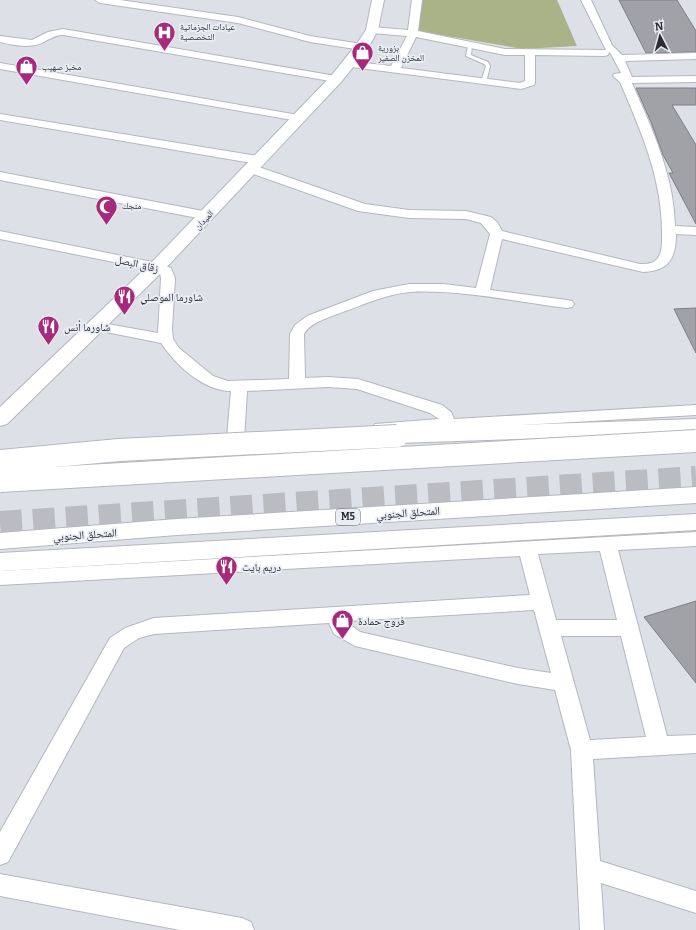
<svg xmlns="http://www.w3.org/2000/svg" width="696" height="930" font-family="Bitter,'Noto Naskh Arabic',serif">
<style>
.green{fill:#aab287}
.building{fill:#a1a1a8;stroke:#7e7d84}
.lines{fill:none;stroke-linecap:round;stroke-linejoin:round}
.primary-tunnel{stroke:#babcc2;stroke-width:22;stroke-dasharray:22 11;stroke-linecap:butt}
.lane-casing{stroke:#b4b7be;stroke-width:2}
.street-casing{stroke:#b4b7be;stroke-width:2}
.secondary-casing{stroke:#b4b7be;stroke-width:2}
.highway-casing{stroke:#b4b7be;stroke-width:2}
.lane{fill:#fff;fill-rule:evenodd}
.street{fill:#fff;fill-rule:evenodd}
.secondary{fill:#fff;fill-rule:evenodd}
.highway{fill:#fff;fill-rule:evenodd}
.highway-bridge-casing{stroke:#b4b7be;stroke-width:24;stroke-linecap:butt}
.highway-bridge{stroke:#fff;stroke-width:22}
.labels{text-anchor:middle;dominant-baseline:central;stroke-width:3.5;stroke-linejoin:round;paint-order:stroke}
.far-poi-label{font-size:9px;fill:#2c2d30;stroke:#eaedf5;text-anchor:start}
.far-street-label{font-size:9px;fill:#2c2d30;stroke:#eaedf5}
.shield{fill:#eaedf5;stroke:#65676b;stroke-width:1}
.shield-label{font-size:10px;font-weight:bold;fill:#2c2d30}
.street-label{font-size:11px;fill:#2c2d30;stroke:#eaedf5}
.poi-label{font-size:11px;fill:#2c2d30;stroke:#eaedf5;text-anchor:start}
</style>
<rect width="100%" height="100%" fill="#dde0e7"/>
<path class="green" d="M421 0H557L577 46 523 49 418 31Z"/>
<g class="building">
<path d="M619 0H677L696 31V52L646 53Z"/>
<path d="M636 88H696V105H672L696 145V224L669 173H673L663 155 651 122Z"/>
<path d="M696 308V353L674 309Z"/>
<path d="M696 601V683L644 617Z"/>
</g>
<g class="lines">
<path class="primary-tunnel" d="M0 522 696 477"/>
<defs>
<path id="lane" d="M468 45 472 46 471 55 488 62 490 66 486 83 481 82 486 66 484 64 466 56Z"/>
<g id="street">
<path d="M95 0H120L238 17 310 36 362 44 367 47 362 50 310 42 238 23 100 3Z"/>
<path d="M412 0H422L418 31 505 49 606 50 581 0H591L612 45 622 55 696 53V59L625 61 632 77 696 76V82L632 83C652 129 674 175 675 226L696 227V235L676 234C676 258 669 271 643 272L502 239 490 290 567 300 572 301 574 304 572 307 567 308C518 302 458 289 410 292 386 294 363 305 340 313 328 318 311 322 304 334L305 378 328 377 358 379 442 405 451 412 454 419 696 405V415L381 433 375 432 373 428 375 424 439 419 430 413 357 389 328 387 247 391 242 472 239 476 233 478 227 476 224 472 231 391C203 391 175 364 161 343L91 329 89 326 91 323 96 322 158 333 161 278 160 273 153 270 0 239V231L157 263 171 268 175 278 172 329 173 339 179 348 213 376 228 381 289 379 290 334 295 325 307 316 373 291 409 284H444L476 288 490 234 481 223 466 219 409 218 358 211 248 172 246 169 248 166H256L365 204 409 210 466 211 491 217 497 222 502 231 640 264C645 264 651 264 655 261 663 255 662 242 662 232 662 178 641 131 620 82L613 76 614 74 621 73 611 54 609 52 608 55 604 56 535 55V83L534 85 521 89 344 66 343 64 348 61 391 66 407 36 372 33 367 30 372 27 408 30ZM416 37 505 55H525V81L520 83 401 68Z"/>
<path d="M63 29 336 76 341 79 336 82 63 35C53 35 48 41 39 44 26 48 13 45 0 42V36L32 40 48 32Z"/>
<path d="M0 63 298 115 304 118 298 121 0 69Z"/>
<path d="M0 114 258 156 264 160 258 164 0 120Z"/>
<path d="M0 172 208 212 214 216 208 220 0 180Z"/>
<path d="M696 532V546L618 550 667 736 696 735V753L593 759 600 861 696 891V913L601 883 604 930H580L571 750 555 690 518 684 355 646 334 634 329 623 154 634 139 638 124 648 8 862 0 865V832L110 638 125 628 154 618 530 595 520 556 0 585V571ZM600 551 617 620H556L538 554ZM534 610 551 673 518 668 360 632 349 624 348 621ZM561 636H621L646 737 590 740Z"/>
<path d="M0 874 242 918 251 922 254 930H180L0 896Z"/>
</g>
<path id="secondary" d="M372 0H384L378 30 367 50 341 82 163 271 7 424 0 426V407L151 263 331 76 356 45 366 30Z"/>
<g id="highway">
<path d="M696 419V433L397 443 389 441 386 436 389 431 397 429Z"/>
<path d="M696 487V503L177 535 0 549V533L177 519Z"/>
<path d="M696 514V530L0 571V553Z"/>
</g>
</defs>
<use href="#lane" class="lane-casing"/>
<use href="#street" class="street-casing"/>
<use href="#secondary" class="secondary-casing"/>
<use href="#highway" class="highway-casing"/>
<use href="#lane" class="lane"/>
<use href="#street" class="street"/>
<use href="#secondary" class="secondary"/>
<use href="#highway" class="highway"/>
<defs>
<g id="highway-bridge">
<path d="M0 461 119 450 397 436"/>
<path d="M0 481 696 441"/>
</g>
</defs>
<use href="#highway-bridge" class="highway-bridge-casing"/>
<use href="#highway-bridge" class="highway-bridge"/>
</g>
<defs>
<symbol id="hospital-pin" viewBox="-11 -11 22 30"><path d="M0 17L-7.5 6A9.5 9.5 0 1 1 7.5 6Z" fill="#a6297b" stroke="#eaedf5"/><path d="M-5-5h3v3.5h4V-5h3V5h-3V1.5h-4V5h-3Z" fill="#fff"/></symbol>
<symbol id="shop-pin" viewBox="-11 -11 22 30"><path d="M0 17L-7.5 6A9.5 9.5 0 1 1 7.5 6Z" fill="#a6297b" stroke="#eaedf5"/><path d="M-5-2.5h2.3a2.7 3.5 0 0 1 5.4 0H5L5.5 6h-11ZM-1.5-2.5h3a1.5 2.3 0 0 0-3 0Z" fill="#fff"/></symbol>
<symbol id="mosque-pin" viewBox="-11 -11 22 30"><path d="M0 17L-7.5 6A9.5 9.5 0 1 1 7.5 6Z" fill="#a6297b" stroke="#eaedf5"/><path d="M3.5-4.9A6 6 0 1 0 3.5 4.9A5 5 0 1 1 3.5-4.9Z" fill="#fff"/></symbol>
<symbol id="restaurant-pin" viewBox="-11 -11 22 30"><path d="M0 17L-7.5 6A9.5 9.5 0 1 1 7.5 6Z" fill="#a6297b" stroke="#eaedf5"/><path d="M-5-6h1v4h1v-4h1v4h1v-4h1v5L-1.5 .5V6h-2V.5L-5-1ZM5-6V6H3V1.5H1.5Q1.5-4 5-6Z" fill="#fff"/></symbol>
</defs>
<g fill-rule="evenodd">
<use href="#hospital-pin" x="152" y="20" width="25" height="34"/>
<use href="#shop-pin" x="350" y="40" width="25" height="34"/>
<use href="#shop-pin" x="14" y="54" width="25" height="34"/>
<use href="#mosque-pin" x="94" y="194" width="25" height="34"/>
<use href="#restaurant-pin" x="112" y="284" width="25" height="34"/>
<use href="#restaurant-pin" x="36" y="314" width="25" height="34"/>
<use href="#restaurant-pin" x="214" y="554" width="25" height="34"/>
<use href="#shop-pin" x="330" y="608" width="25" height="34"/>
</g>
<g class="labels">
<g class="far-poi-label">
<text x="180" y="27">عيادات الجزماتية<tspan x="180" dy="10">التخصصية</tspan></text>
<text x="378" y="48">بزورية<tspan x="378" dy="10">المخزن الصغير</tspan></text>
<text x="42" y="67">مخبز صهيب</text>
<text x="122" y="206">منجك</text>
</g>
<g class="far-street-label">
<text transform="translate(204 220) rotate(-46)">الميدان</text>
</g>
<rect class="shield" x="336" y="509" width="24" height="16" rx="3"/>
<g class="shield-label">
<text x="348" y="517">M5</text>
</g>
<g class="street-label">
<text transform="translate(137 264) rotate(13)">زقاق البصل</text>
<text transform="translate(408 513) rotate(-4)">المتحلق الجنوبي</text>
<text transform="translate(85 535) rotate(-4)">المتحلق الجنوبي</text>
</g>
<g class="poi-label">
<text x="140" y="297">شاورما الموصلي</text>
<text x="64" y="327">شاورما أنس</text>
<text x="242" y="567">دريم بايت</text>
<text x="358" y="621">فروج حمادة</text>
</g>
</g>
<g transform="translate(660 36) rotate(354)" stroke="#eaedf5" stroke-width="3" paint-order="stroke">
<path d="M0-3L7 15L0 10L-7 15Z" fill="#2c2d30"/>
<text y="-6" font-size="11" font-weight="bold" text-anchor="middle" fill="#2c2d30">N</text>
</g>
</svg>
